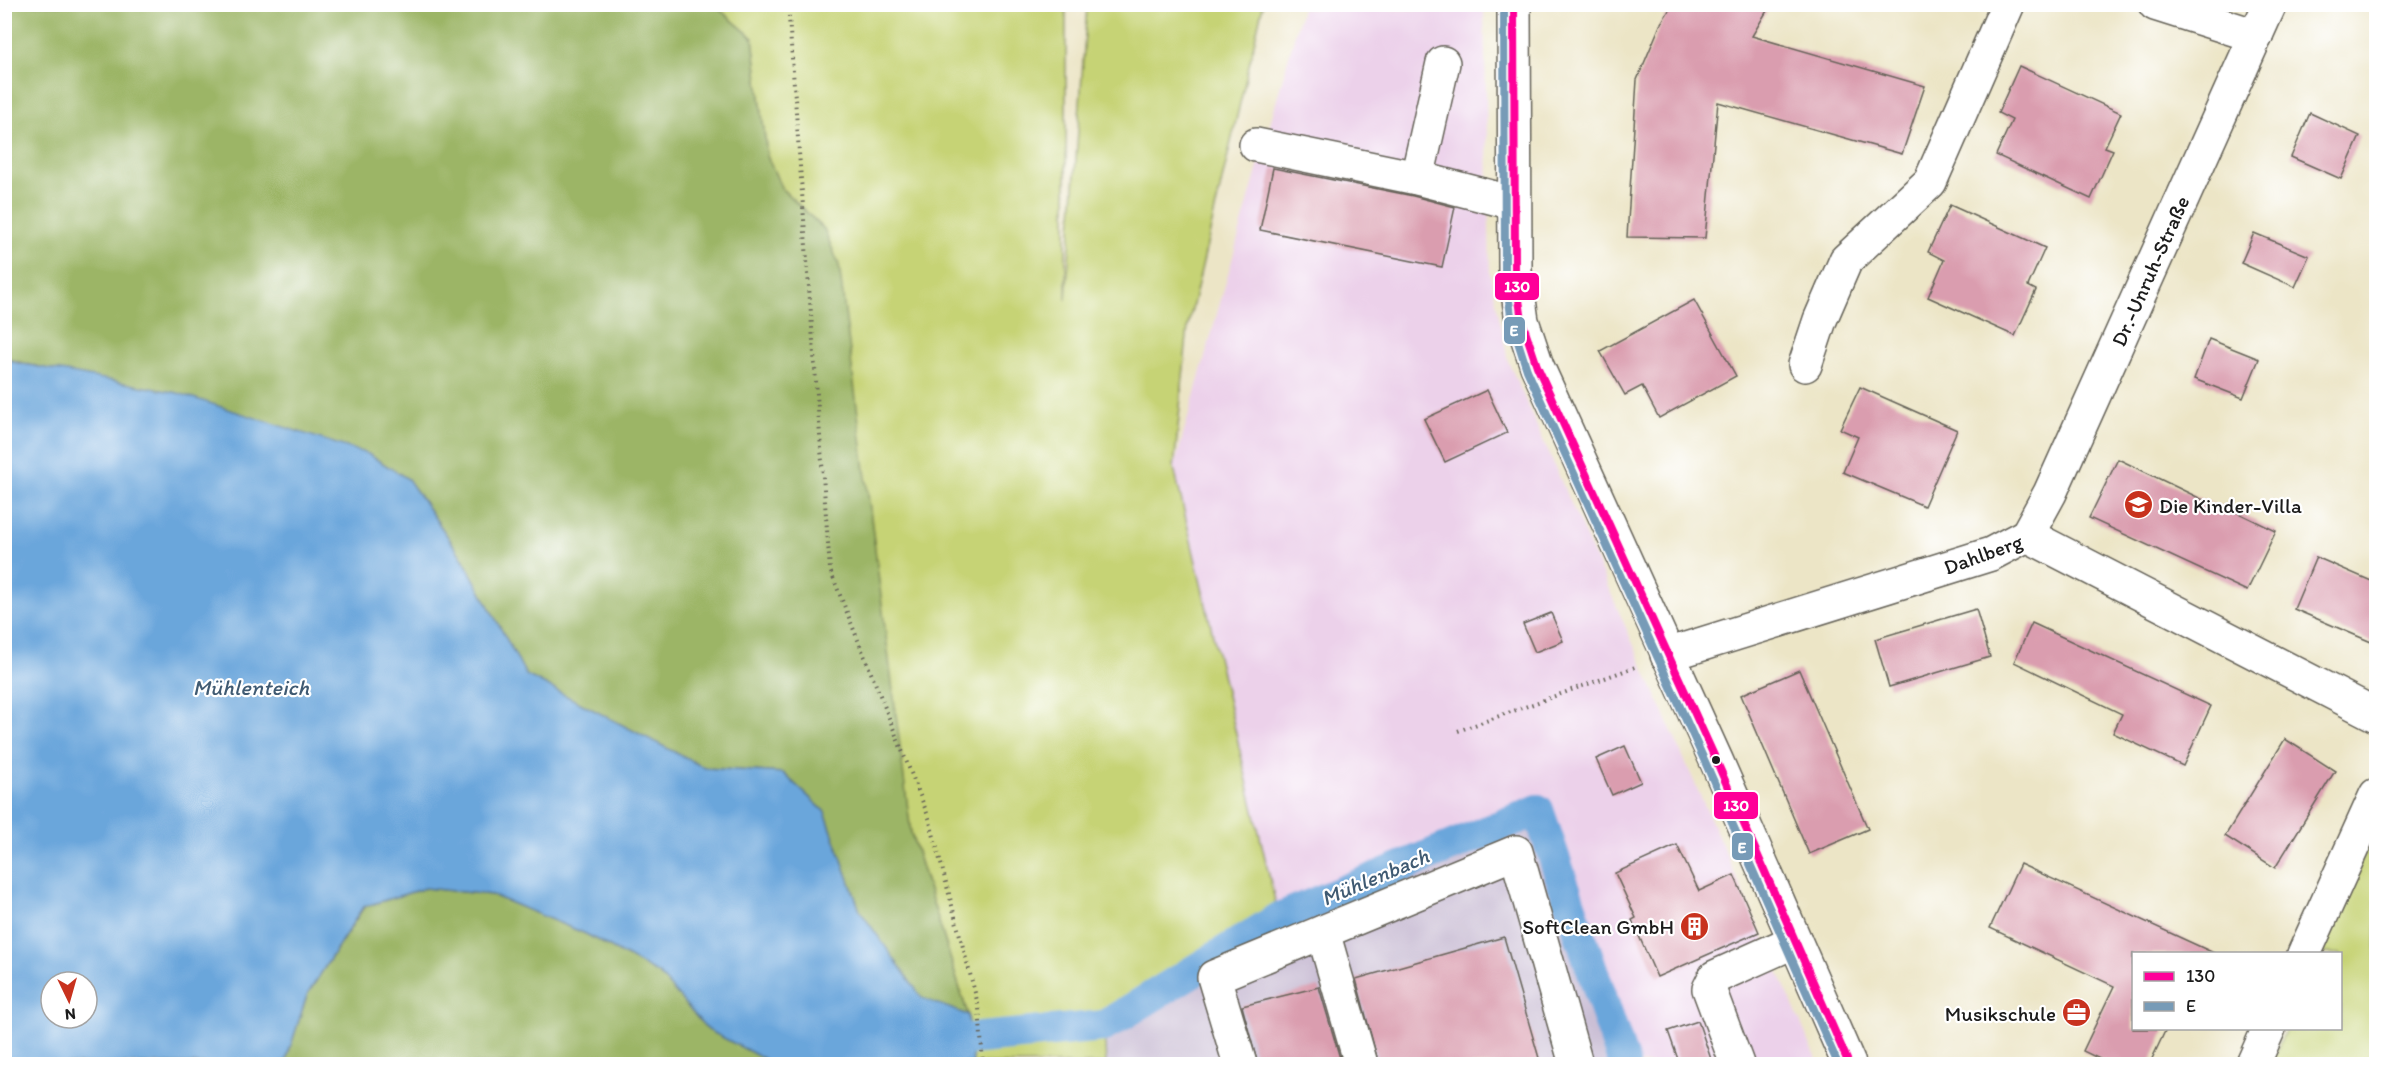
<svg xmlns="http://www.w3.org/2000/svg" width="2381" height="1069" font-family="Itim,sans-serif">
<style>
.built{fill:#ecd1ea}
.industrial{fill:#cbbfd5}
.green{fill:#c6d374;stroke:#717848;stroke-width:1.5}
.forest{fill:#9cb566;stroke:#5c6841;stroke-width:1.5}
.water{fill:#6aa6db;stroke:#43617c;stroke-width:1.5;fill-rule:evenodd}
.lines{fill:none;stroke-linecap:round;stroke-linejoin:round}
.canal{stroke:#6aa6db;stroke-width:32}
.building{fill:#da9daf}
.minor-casing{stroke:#656258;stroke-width:36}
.path{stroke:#656258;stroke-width:4;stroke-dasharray:1.5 4.5;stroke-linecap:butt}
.minor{stroke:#fff;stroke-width:33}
.bus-1-casing{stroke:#fff;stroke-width:12}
.bus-2-casing{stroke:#fff;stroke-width:12}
.bus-1{stroke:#f09;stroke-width:8}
.bus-2{stroke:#779bb7;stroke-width:8}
.bus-dot{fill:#1c1c1c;stroke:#fff;stroke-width:2}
.labels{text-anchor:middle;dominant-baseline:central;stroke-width:4.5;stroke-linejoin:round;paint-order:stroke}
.street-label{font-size:21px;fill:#1c1c1c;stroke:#fff}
.poi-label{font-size:21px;fill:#1c1c1c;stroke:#fff;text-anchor:end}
.water-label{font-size:22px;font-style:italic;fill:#3f5a72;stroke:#fff}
.line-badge{stroke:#fff;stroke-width:2}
.badge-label{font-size:16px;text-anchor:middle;font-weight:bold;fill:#fff}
</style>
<rect width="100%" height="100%" fill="#fff"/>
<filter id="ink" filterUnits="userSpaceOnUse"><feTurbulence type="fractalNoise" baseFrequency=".0167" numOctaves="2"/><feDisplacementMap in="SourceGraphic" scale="12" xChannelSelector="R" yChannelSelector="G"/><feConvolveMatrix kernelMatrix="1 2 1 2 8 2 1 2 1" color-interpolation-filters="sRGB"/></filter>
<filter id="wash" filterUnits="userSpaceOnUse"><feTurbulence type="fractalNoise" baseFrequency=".008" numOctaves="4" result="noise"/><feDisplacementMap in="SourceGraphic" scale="24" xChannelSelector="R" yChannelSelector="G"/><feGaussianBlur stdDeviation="1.35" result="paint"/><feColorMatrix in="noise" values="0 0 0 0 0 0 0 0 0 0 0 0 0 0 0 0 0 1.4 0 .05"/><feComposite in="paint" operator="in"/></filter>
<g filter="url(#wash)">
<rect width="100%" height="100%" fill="#ece5c6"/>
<path class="built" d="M1302 9 1484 10 1490 273 1508 361 1819 1064H1606L1537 810 1279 918 1174 468Z"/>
<path class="industrial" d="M1538 810 1606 1064H1106L1104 1026 1279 918Z"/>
<g class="green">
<path d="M714 5H1066V300L1087 5H1263L1188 326 1174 468 1279 918 1104 1026 1106 1064H964L973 1063 968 1015 911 833 824 229 782 189 767 156 753 38Z"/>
<path d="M2376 828V1064H2270L2286 1029 2340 1028V954L2320 953Z"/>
</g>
<g class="forest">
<path d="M713 4 753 38 767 156 782 189 824 229 839 265 911 833 968 1015 922 999 860 911 825 812 783 773 705 768 526 675 463 559 408 479 368 454 5 358 4 5Z"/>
<path d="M425 888 492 895 586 934 659 974 708 1030 774 1064H285L307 995 364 907Z"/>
</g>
<path class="water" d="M4 358 18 363 178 393 368 454 408 479 463 559 526 675 705 768 783 773 825 812 860 911 922 998 968 1015 973 1064H774L708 1030 659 974 586 934 492 895 425 888 363 907 307 995 285 1064H5ZM51 982H87V1018H51Z"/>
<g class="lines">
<path class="canal" d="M970 1039 1104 1026 1279 918 1538 810 1624 1064"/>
</g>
<g id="blocks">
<g class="building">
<path d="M1673 4H1771L1752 36 1925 86 1902 154 1718 102 1705 238 1627 237 1637 80 1661 23Z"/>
<path d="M2019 66 2121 113 2105 147 2113 150 2091 199 1996 155 2012 120 1998 113Z"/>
<path d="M2310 113 2360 136 2341 179 2291 157Z"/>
<path d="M1273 168 1413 196 1455 207 1442 267 1260 230Z"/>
<path d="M1950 205 2045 248 2028 286 2036 290 2015 336 1928 297 1944 260 1928 252Z"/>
<path d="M2254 233 2309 256 2295 287 2241 263Z"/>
<path d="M1694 300 1736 376 1659 418 1642 386 1625 395 1600 351Z"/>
<path d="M2209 339 2259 359 2243 398 2194 379Z"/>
<path d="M1860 387 1957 430 1924 506 1843 472 1858 437 1840 429Z"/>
<path d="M1487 390 1507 433 1445 462 1424 419Z"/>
<path d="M2118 459 2220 508 2222 505 2276 531 2247 591 2089 518Z"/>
<path d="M2316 557 2376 583V644L2294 609Z"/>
<path d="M1976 609 1990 657 1889 687 1875 639Z"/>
<path d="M1551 613 1563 641 1535 652 1523 624Z"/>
<path d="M2032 623 2211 706 2183 766 2113 733 2122 714 2014 662Z"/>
<path d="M1799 670 1868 829 1809 854 1741 695Z"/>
<path d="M2285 739 2335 771 2275 868 2225 836Z"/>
<path d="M1625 746 1641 782 1612 795 1596 759Z"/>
<path d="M1677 845 1699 891 1734 875 1759 932 1657 977 1632 920 1636 918 1615 873Z"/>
<path d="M2020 864 2216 954H2133V1029H2166L2149 1065H2112L2083 1051 2114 986 1990 928Z"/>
<path d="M1504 937 1541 1065H1379L1356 979Z"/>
<path d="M1319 987 1342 1065H1258L1242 1006Z"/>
<path d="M1698 1021 1713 1065H1680L1668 1031Z"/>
</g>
</g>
</g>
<g filter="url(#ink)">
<use href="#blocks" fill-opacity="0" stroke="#656258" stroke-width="1.5"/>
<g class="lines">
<defs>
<g id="minor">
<path d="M1514 4 1515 271 1522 321 1537 366 1716 760 1849 1064"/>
<path d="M2155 4 2256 36"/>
<path d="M1256 145 1417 178 1514 203"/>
<path d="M1417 178 1443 63"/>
<path d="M1805 365 1820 320 1846 260 1930 182 2008 4"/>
<path d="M2027 535 2050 493 2270 4"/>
<path d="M1667 655 1991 554 2027 535 2376 715"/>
<path d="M1323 932 1361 1064"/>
<path d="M2304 954 2376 795"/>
<path d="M1240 1064 1214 977 1516 852 1576 1064"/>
<path d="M1737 1064 1709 989 1715 977 1795 941"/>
<path d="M2253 1064 2269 1028"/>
</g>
</defs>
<use href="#minor" class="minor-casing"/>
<g class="path">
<path d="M788 4 830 570 929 818 979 1008 983 1064"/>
<path d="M1458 731 1638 666"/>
</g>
<use href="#minor" class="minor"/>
<defs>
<path id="bus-1" d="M1514 4 1515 271 1522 321 1537 366 1716 760 1849 1064"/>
<path id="bus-2" d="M1504 4 1505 271 1512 323 1527 370 1706 764 1838 1064"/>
</defs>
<use href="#bus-1" class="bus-1-casing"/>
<use href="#bus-2" class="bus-2-casing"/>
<use href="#bus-1" class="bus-1"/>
<use href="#bus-2" class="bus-2"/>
</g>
</g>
<defs>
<symbol id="school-disc" viewBox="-11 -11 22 22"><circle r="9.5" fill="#c8321e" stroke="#fff"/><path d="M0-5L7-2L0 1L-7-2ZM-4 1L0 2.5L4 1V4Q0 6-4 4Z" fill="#fff"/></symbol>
<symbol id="building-disc" viewBox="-11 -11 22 22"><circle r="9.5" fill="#c8321e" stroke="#fff"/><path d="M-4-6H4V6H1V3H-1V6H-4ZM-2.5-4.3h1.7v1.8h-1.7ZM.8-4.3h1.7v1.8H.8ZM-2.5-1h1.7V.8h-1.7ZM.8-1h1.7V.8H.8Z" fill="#fff"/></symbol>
<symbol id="office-disc" viewBox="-11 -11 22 22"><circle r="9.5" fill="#c8321e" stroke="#fff"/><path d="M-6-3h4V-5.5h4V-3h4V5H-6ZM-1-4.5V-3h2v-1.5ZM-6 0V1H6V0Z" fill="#fff"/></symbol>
</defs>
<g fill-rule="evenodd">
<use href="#school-disc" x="2122" y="488" width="33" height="33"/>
<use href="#building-disc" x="1678" y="910" width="33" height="33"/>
<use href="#office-disc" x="2060" y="996" width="33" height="33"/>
</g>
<circle class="bus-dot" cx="1716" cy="760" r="5"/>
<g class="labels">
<g class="street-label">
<text transform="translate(2150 271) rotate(-66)">Dr.-Unruh-Straße</text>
<text transform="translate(1983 554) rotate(-20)">Dahlberg</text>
</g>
<g class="poi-label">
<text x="2159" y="505" text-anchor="start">Die Kinder-Villa</text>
<text x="1674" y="926">SoftClean GmbH</text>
<text x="2056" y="1013">Musikschule</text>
</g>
<g class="water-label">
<text x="251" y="687">Mühlenteich</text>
<text transform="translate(1375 877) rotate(-23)">Mühlenbach</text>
</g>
</g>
<g class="line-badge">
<rect x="1494" y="272" width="46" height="29" rx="6" fill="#f09"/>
<rect x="1503" y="316" width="23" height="29" rx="6" fill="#779bb7"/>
<rect x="1713" y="791" width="46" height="29" rx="6" fill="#f09"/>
<rect x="1731" y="832" width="23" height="29" rx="6" fill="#779bb7"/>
</g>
<g class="badge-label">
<text x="1517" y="292">130</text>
<text x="1514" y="336">E</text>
<text x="1736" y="811">130</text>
<text x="1742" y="853">E</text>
</g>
<rect width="2381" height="1069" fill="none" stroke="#fff" stroke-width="24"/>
<rect x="2132" y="952" width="210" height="78" fill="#ffffff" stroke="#a4a4a4" stroke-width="1.5"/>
<rect x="2144" y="972" width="30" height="9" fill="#ff0099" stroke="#a4a4a4" stroke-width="1.5"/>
<text x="2186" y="982" font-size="18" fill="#1c1c1c">130</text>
<rect x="2144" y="1002" width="30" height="9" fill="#779bb7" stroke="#a4a4a4" stroke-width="1.5"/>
<text x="2186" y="1012" font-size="18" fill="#1c1c1c">E</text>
<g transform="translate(69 1000) rotate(175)"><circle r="28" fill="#ffffff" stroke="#a4a4a4" stroke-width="1.5"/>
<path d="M0-4.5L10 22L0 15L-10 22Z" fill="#c8321e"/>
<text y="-9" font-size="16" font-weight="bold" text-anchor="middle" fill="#1c1c1c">N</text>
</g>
</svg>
